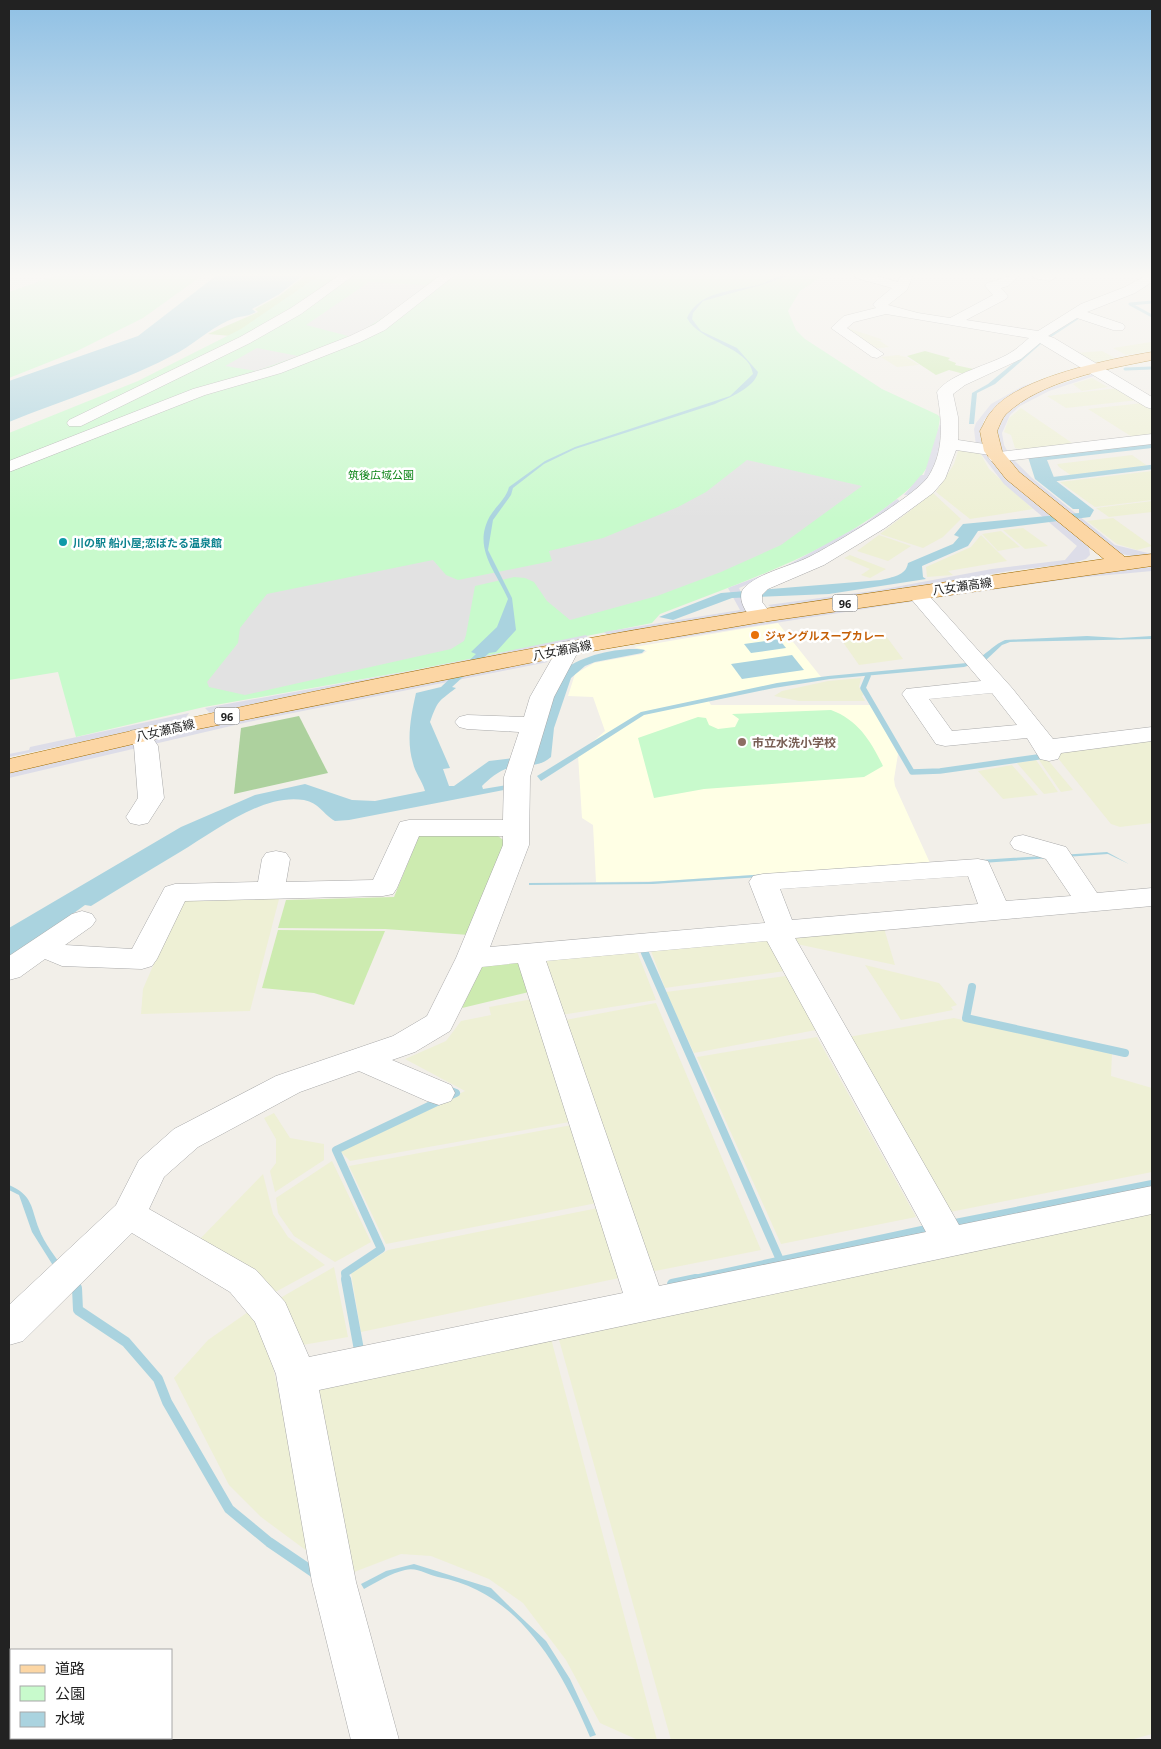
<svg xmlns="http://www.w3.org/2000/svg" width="1161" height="1749" font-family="'Noto Sans','Noto Sans JP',sans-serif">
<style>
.education{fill:#ffffe5}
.farmland{fill:#eef0d5}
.grass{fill:#cdebb0}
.forest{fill:#add19e}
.park{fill:#c8facc}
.parking{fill:#e2e2e2}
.plaza{fill:#dddde8}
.water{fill:#aad3df}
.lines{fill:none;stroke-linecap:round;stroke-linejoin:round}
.stream-far4{stroke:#aad3df;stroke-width:3}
.stream-far3{stroke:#aad3df;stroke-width:4.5}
.stream-far2{stroke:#aad3df;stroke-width:5.5}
.stream-far1{stroke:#aad3df;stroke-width:8}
.stream{stroke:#aad3df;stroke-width:10}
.minor-casing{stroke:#a9a9a9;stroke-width:1}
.major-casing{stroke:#a06b00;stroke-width:1}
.minor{fill:#fff;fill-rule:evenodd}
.major{fill:#fcd6a4;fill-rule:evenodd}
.culture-dot{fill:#0f9aa8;stroke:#fff;stroke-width:2}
.food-dot{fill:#e8710a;stroke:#fff;stroke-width:2}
.education-dot{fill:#8d6e63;stroke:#fff;stroke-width:2}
.labels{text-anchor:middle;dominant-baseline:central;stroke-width:5;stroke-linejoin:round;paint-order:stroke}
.far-park-label{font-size:11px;fill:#0c8416;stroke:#fff}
.far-culture-label{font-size:11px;font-weight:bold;fill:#0d838f;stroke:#fff;text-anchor:start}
.shield{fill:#fff;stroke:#646464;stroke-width:1}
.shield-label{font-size:11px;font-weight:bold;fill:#222}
.far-food-label{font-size:11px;font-weight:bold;fill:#c56008;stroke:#fff;text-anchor:start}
.street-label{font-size:12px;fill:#222;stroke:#fff}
.education-label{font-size:12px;font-weight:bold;fill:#785e54;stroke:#fff;text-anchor:start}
</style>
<rect width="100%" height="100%" fill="#f2efe9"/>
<path class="education" d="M778 623 821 677 707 698 711 705H871L898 754 894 779 895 786 930 863 664 881 596 882 593 825 582 818 578 755 605 731 593 697 568 696 575 674 594 663 642 654 647 651 634 647Z"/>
<g class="farmland">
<path d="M844 327 881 339 882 340 875 341H880L889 347 873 349Z"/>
<path d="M1151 342 1152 351 1126 355 1113 348Z"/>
<path d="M1102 351 1115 358 1094 363 1076 353Z"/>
<path d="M898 355 906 357 919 365 897 367 881 357Z"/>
<path d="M1092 378 1108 387 1082 391 1073 384Z"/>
<path d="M1119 388 1138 400 1066 408 1047 396Z"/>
<path d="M1143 403 1152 408V437L1137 440 1088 409Z"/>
<path d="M1021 408 1078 447 1025 450 1015 448 1011 435 1004 432 1009 418Z"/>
<path d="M959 448 979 451 989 469 1033 509 970 519 936 492 954 464Z"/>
<path d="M1132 455 1149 467 1072 476 1059 467 1057 464Z"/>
<path d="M1152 471V500L1095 507 1060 482Z"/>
<path d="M933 493 961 519 943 537 923 548 880 534Z"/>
<path d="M1152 501V512L1109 517 1096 508Z"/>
<path d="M1113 518 1152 546 1137 550 1117 544 1087 521Z"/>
<path d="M1023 528 1048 546 1025 549 1003 530Z"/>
<path d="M1001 531 1020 547 998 551 982 534Z"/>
<path d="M879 535 911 546 888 561 857 551Z"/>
<path d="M981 535 1007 561 948 571 953 575 927 577 926 567 971 547Z"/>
<path d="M850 555 886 569 870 578 861 575 870 569 844 558Z"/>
<path d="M883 632 903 659 859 665 838 635Z"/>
<path d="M861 678 859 687 864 694 862 696 865 701H799L774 696 782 691 828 681Z"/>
<path d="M1152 739V823L1120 827 1111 824 1053 752Z"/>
<path d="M1047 759 1073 790 1061 792 1039 760Z"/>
<path d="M1036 760 1058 792 1044 794 1017 763Z"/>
<path d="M1012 765 1038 795 1003 799 978 771Z"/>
<path d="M279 899 250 1011 141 1014 143 989 181 901Z"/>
<path d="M883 925 895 965 792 943 787 934Z"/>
<path d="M769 939 785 971 665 988 649 946Z"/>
<path d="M636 949 656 1000 561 1015 543 958Z"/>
<path d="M865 965 939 983 957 1005 951 1007 953 1010 901 1020Z"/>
<path d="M786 976 816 1030 694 1053 666 992Z"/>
<path d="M533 999 575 1121 350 1161 340 1151 465 1091 405 1059 446 1041 461 1021 491 1015 489 1007Z"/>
<path d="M656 1003 761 1250 645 1273 560 1021Z"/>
<path d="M954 1018 1112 1054 1111 1076 1152 1088V1172L945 1213 843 1038Z"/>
<path d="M817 1037 916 1217 781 1244 697 1057Z"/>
<path d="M274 1113 290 1138 324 1144V1160L275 1192 270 1171 276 1163V1139L264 1118Z"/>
<path d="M577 1124 602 1202 386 1244 349 1166Z"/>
<path d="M332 1161 371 1242 335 1262 294 1236 278 1213 276 1198Z"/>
<path d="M263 1174 273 1214 288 1237 325 1265 268 1296 198 1241Z"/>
<path d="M1152 1205V1734L1130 1740H671L556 1329Z"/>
<path d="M603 1207 624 1277 361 1332 351 1273 388 1250Z"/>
<path d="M334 1267 348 1337 297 1346 275 1301Z"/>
<path d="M248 1312 261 1332 273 1367 315 1557 261 1517 229 1485 174 1378 208 1340Z"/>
<path d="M549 1331 657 1740H638L600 1723 566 1660 523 1603 489 1579 431 1556 401 1554 349 1574 312 1381Z"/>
</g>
<g class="grass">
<path d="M306 275H341L243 337 208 334 258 312 255 309 279 296Z"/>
<path d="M925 351 950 358 948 360 956 363 955 365 978 370 968 375 949 370 936 375 907 356Z"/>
<path d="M419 836H498L506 842 469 935 385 929 278 928 286 900 394 897Z"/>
<path d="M278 930 385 931 354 1005 314 993 262 988Z"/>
<path d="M507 960 520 964 529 992 462 1008 482 966Z"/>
</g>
<path class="forest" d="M299 716 328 773 234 794 241 728Z"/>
<g class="park">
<path d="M57 275H203L143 318 77 351 9 378V292Z"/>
<path d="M320 275H824L800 291 788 311 796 330 805 339 882 389 938 415 940 418C937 438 934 459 922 475 912 488 898 498 885 508 817 558 737 584 660 614L652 623 414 670 204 707 76 737 58 672 9 680V433L138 381 241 329Z"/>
<path d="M831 710C858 720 871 741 883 766L864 777 704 789 654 798 638 738 698 717 706 718 709 725 718 729 735 727 739 719 732 714Z"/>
</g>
<g class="parking">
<path d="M369 282 426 285 395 310 352 337 306 325Z"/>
<path d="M257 348 298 356 256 371 225 366Z"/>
<path d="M747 460 862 486 781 545 721 572 657 596 570 620 547 601 534 582 525 578 514 577 475 586 466 635 464 641 451 649 245 695 209 687 207 682 238 643 240 628 267 594 433 560 446 575 458 580 552 561 549 551 603 538 678 507 706 492Z"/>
</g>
<g class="plaza">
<path d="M1086 366 1000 403 984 420 981 435 983 445 976 446 974 429 976 423 991 404 1023 386Z"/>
<path d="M1092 374H1100L1049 391 1020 406 1010 415 1002 433 1004 445 1009 454 1001 452 995 433 1003 414 1019 402 1042 390Z"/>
<path d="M939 416 945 418 941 443 934 466 927 479 909 495H904L921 475H924L941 420Z"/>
<path d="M978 450H984L1003 474 1089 547 1090 555 1086 559 1071 564 1015 570 873 595 773 608 768 605 879 590 992 569 1065 560 1077 546 1004 484Z"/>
<path d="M1012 458 1032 478 1115 545 1152 554V556L1136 557 1117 553 1024 478 1006 459Z"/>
<path d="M897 499 900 501 872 522 793 566 739 588 750 612 608 635 604 632 740 610 728 588 784 567 865 523Z"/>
<path d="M1152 567V571L1076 578 928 599 926 596 1100 572Z"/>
<path d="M911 598 916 601 665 640 662 638 663 636Z"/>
<path d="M586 635 589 639 414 676 210 713 205 708 416 670Z"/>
<path d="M542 659 548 662 248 722 9 778V773L240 719Z"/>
<path d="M189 713 184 720 9 757V754L29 750 30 747Z"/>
</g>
<g class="water">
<path d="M217 275H304L278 295 252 309 256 312C249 316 243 316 235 318 214 325 198 341 179 352 126 381 65 399 9 422V381L138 336Z"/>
<path d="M783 275H791L761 285 703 301 693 313 692 319 701 331 737 348 758 372C755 388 728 398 715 404L575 449 544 464 513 488 511 495 493 520 488 550 512 598 516 630 496 652 489 653 452 687 456 688C438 702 438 700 430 722L450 768 443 769 449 786H454L489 761 532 756C537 742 556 679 562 672 579 655 624 646 645 650L642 653 595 662 585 666 571 678 554 728 551 757C538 769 524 763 509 768 498 771 489 779 482 786L483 789 507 785 509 789 349 820 335 821C323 814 319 803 304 800 262 793 214 832 180 852 150 870 120 888 91 906L85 905 9 960V928L181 827 255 795 305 784 352 800 375 801 425 791C422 780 415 773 413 763 406 741 411 715 416 693L441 687 476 654 471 652 497 627 508 599C496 571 472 548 490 516 496 506 506 499 509 487L545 461 575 447 730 396 753 374C749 346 700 343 687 318 699 291 733 291 758 285 767 283 774 277 783 275Z"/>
<path d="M1077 318H1080L1042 343 995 384 977 393 974 424H969L972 393 988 384 1040 341Z"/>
<path d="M1152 443V448L1047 460 1055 480 1094 510 1090 517 978 531 968 546 922 566 923 577 926 579 829 594 732 598 673 620 659 617 721 593 881 580C892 577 906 576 908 563L953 544 959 537 954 535 963 524 1079 513V509H1073L1035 479 1028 457Z"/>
<path d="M1087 636 1120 638 1152 636V639L1010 642 1002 645 986 660 964 667 830 679 774 688 644 715 541 781 537 776 641 712 777 683 828 676 967 663C986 657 991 646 1005 640Z"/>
<path d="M779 639 786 648 751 653 744 644Z"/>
<path d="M792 655 804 670 742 679 731 664Z"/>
<path d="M1107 852 1129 864 1108 854 982 863 980 860Z"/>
<path d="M933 863 902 868 653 884 529 885V883L649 882Z"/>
<path d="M9 1185C33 1195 31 1208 39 1229 44 1243 56 1257 64 1270L59 1275 32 1232 19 1195 9 1190Z"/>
<path d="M414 1564 491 1588 507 1604 546 1641 570 1679 596 1735 590 1737C561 1668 518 1591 438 1577 427 1575 418 1567 405 1570 391 1573 377 1582 364 1589L361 1584 386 1571Z"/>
</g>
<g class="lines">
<g class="stream-far4">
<path d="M1152 302 1130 304 1152 316"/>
<path d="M1125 369 1152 368"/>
</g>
<path class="stream-far3" d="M1047 480 1152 467"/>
<path class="stream-far2" d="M868 676 863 688 912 772 940 771 1045 756"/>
<g class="stream-far1">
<path d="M645 953 780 1260"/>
<path d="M972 987 966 1018 1125 1053"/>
<path d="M950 1224 1152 1184"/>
<path d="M346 1280 345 1273 381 1249 336 1150 456 1093 448 1090"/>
<path d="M690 1280 931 1228"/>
</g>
<g class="stream">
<path d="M346 1279 359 1350"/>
<path d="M672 1284 696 1279"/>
<path d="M77 1288 78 1310 126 1342 158 1379 167 1402 229 1509 269 1542 316 1574"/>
</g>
<defs>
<g id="minor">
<path d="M340 275H354L301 314 250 343 81 426H69L67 423 69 420 240 337 291 308Z"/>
<path d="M441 275H455L385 330 360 342 281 373 205 395 9 472V461L193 389 271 367 350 336 375 324Z"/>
<path d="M855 275H873L898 282 901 275H913L907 290 888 305 918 313 950 318 993 295 985 286 987 283C1001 280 1006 275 1020 275L1008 286 1001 288 1008 296 1006 299 966 320 1038 331 1081 304 1125 287 1147 275H1152V282L1135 293 1087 312 1123 324 1125 327 1123 330H1113L1077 318 1048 336 1054 338 1152 397V409L1146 407 1040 343 1021 359 965 385 953 394 958 417V440L998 446 999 452 1152 434V444L997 462 991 461 988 457 990 455 956 450 945 479 933 493 885 528 824 565 768 589 762 595V602L773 616 769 620C765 622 759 623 755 621 746 615 736 597 744 588 760 572 789 567 809 557 833 545 915 496 928 477 945 451 942 420 937 392 950 373 991 365 1010 353 1017 349 1023 343 1029 338L886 314 854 322 847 328 884 354 877 358 872 357 831 328 844 316 876 308 873 305 875 302 892 288 856 278Z"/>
<path d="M1033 275H1055L1056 277 1050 281 1034 278Z"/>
<path d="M916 587 923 589 1012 688 1053 739 1152 727V741L1061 753 1058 759 1049 761 1040 759 1027 738 945 746 936 744 902 694 906 689 981 681 906 593 909 589ZM992 693 1017 725 952 731 929 699Z"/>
<path d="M569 641 577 643 580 648 554 697 530 777 529 845 490 947 765 923 749 882 753 876 763 874 978 859 988 861 1006 901 1071 896 1046 859 1014 849 1010 843 1014 837 1023 835 1066 847 1097 893 1152 888V906L795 938 959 1225 1152 1186V1214L319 1390 356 1582 399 1740H351L312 1582 276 1374 255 1322 230 1292 132 1233 23 1341 9 1345V1305L116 1205 139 1160 174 1129 276 1076 393 1036 427 1016 456 958 503 845V836H419L397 888 393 894 383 896 185 901 157 959 152 966 142 969 62 966 45 959 20 977 9 980V956L72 914 82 911 92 914 96 920 92 926 65 945 132 949 165 887 175 884 258 882 262 859 266 853 276 851 286 853 290 859 286 882 373 880 400 822 409 820H503L504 777 519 732 467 729 459 727 455 722 459 717 467 715 524 717 530 697 558 648 561 643ZM968 876 978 904 792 920 780 889ZM767 941 926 1232 659 1286 546 961ZM518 963 623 1293 309 1357 285 1302 256 1270 149 1209 164 1177 198 1147 300 1092 359 1071 427 1101 439 1105 451 1101 455 1093 451 1085 392 1060 415 1052 450 1031 482 967Z"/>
<path d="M139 729 148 731 158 746 164 798 148 823 139 825 130 823 126 817 138 798 134 746 127 736 130 731Z"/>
</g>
<path id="major" d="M1152 352V360C1106 369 1041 381 1006 414 1002 418 1000 425 997 431L1002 451 1019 472 1125 557 1152 554V566L762 622 569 655 193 730 9 773V759C194 716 381 676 568 642 745 609 925 586 1104 559L1006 479 984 451 980 431C984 424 987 416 992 411 1018 377 1111 359 1152 352Z"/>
</defs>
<use href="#minor" class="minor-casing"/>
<use href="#major" class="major-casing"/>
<use href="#minor" class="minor"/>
<use href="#major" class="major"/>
</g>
<linearGradient id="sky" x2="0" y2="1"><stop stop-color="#8fc0e4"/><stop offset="0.53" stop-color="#f9f8f5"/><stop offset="1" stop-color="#f9f8f5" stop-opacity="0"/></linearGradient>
<rect width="1161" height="519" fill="url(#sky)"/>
<circle class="culture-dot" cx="63" cy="542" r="5"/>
<circle class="food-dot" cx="755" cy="635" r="5"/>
<circle class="education-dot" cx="742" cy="742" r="5"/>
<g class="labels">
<g class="far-park-label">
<text x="381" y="474">筑後広域公園</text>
</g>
<g class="far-culture-label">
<text x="73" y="542">川の駅 船小屋;恋ぼたる温泉館</text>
</g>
<g class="shield">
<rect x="832.5" y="594.5" width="25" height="17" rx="4"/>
<rect x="214.5" y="707.5" width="25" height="17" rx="4"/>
</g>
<g class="shield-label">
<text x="845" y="603">96</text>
<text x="227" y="716">96</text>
</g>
<g class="far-food-label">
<text x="765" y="635">ジャングルスープカレー</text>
</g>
<g class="street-label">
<text transform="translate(962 586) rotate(-8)">八女瀬高線</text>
<text transform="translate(562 650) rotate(-11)">八女瀬高線</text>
<text transform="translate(165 730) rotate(-13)">八女瀬高線</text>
</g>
<g class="education-label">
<text x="752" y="742">市立水洗小学校</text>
</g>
</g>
<rect width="1161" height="1749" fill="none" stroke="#222222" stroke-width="20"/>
<rect x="10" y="1649" width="162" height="90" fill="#ffffff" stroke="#a7a7a7"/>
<rect x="20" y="1665" width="25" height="8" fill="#fcd6a4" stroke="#a7a7a7"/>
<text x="55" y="1674" font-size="15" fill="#222222">道路</text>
<rect x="20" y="1686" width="25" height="15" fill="#c8facc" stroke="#a7a7a7"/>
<text x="55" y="1699" font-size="15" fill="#222222">公園</text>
<rect x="20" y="1712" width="25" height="15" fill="#aad3df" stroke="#a7a7a7"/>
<text x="55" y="1724" font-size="15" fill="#222222">水域</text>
</svg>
